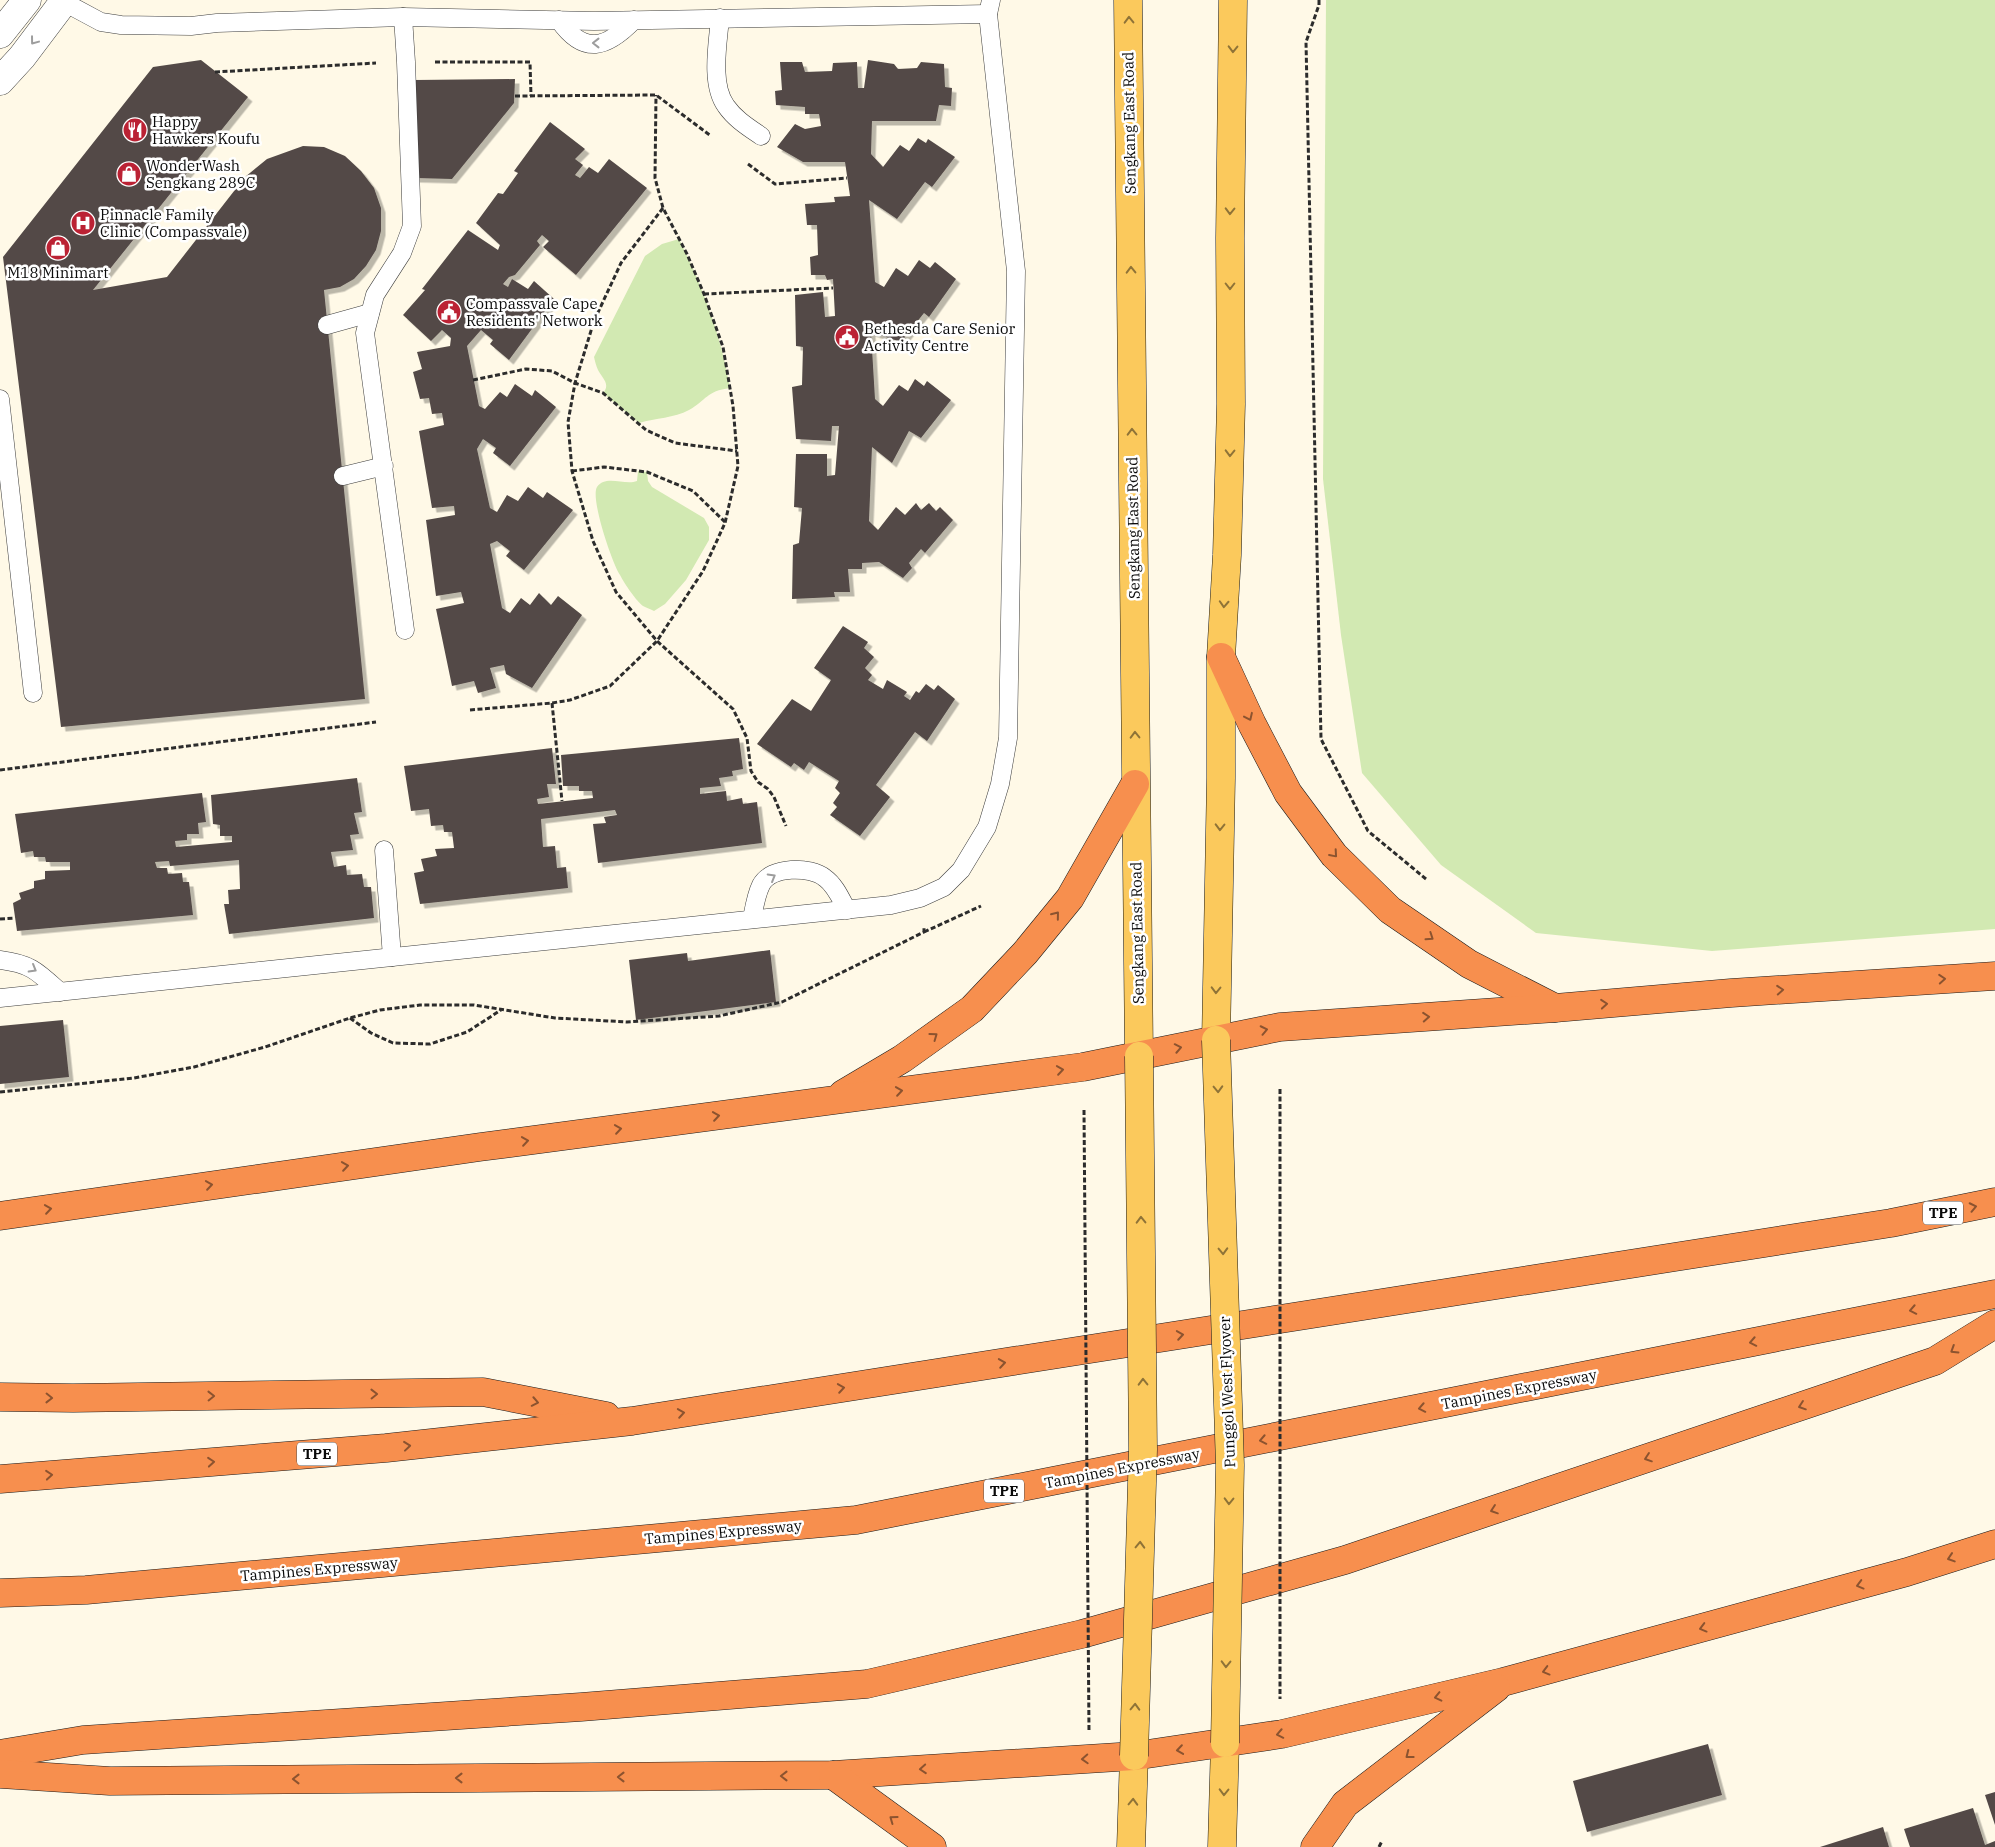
<svg xmlns="http://www.w3.org/2000/svg" width="1995" height="1847" font-family="'IBM Plex Serif',serif">
<style>
.green{fill:#d2e9b2}
.building{fill:#534a47;filter:url(#shadow)}
.lines{fill:none;stroke-linecap:round;stroke-linejoin:round}
.lane-casing{stroke:#3d3d3d;stroke-width:19}
.street-casing{stroke:#3d3d3d;stroke-width:29}
.primary-casing{stroke:#1b1b1b;stroke-width:29}
.highway-casing{stroke:#1b1b1b;stroke-width:29}
.path{stroke:#2c2c2c;stroke-width:3;stroke-dasharray:5 2.5;stroke-linecap:butt}
.lane{stroke:#fff;stroke-width:18}
.street{stroke:#fff;stroke-width:28}
.primary{stroke:#fbc95c;stroke-width:28}
.highway{stroke:#f78f4e;stroke-width:28}
.primary-bridge-casing{stroke:#1b1b1b;stroke-width:29;stroke-linecap:butt}
.path-bridge{stroke:#2c2c2c;stroke-width:3;stroke-dasharray:5 2.5;stroke-linecap:butt}
.primary-bridge{stroke:#fbc95c;stroke-width:28}
.oneway{stroke:#8f7337}
.oneway2{stroke:#9d9d9d}
.oneway3{stroke:#8c532f}
.labels{text-anchor:middle;dominant-baseline:central;stroke-width:5;stroke-linejoin:round;paint-order:stroke}
.shield{fill:#fff;stroke:#545454;stroke-width:1}
.shield-label{font-size:14px;font-weight:bold;fill:#0a0a0a}
.poi-label{font-size:15px;fill:#0a0a0a;stroke:#fff;text-anchor:start}
.street-label{font-size:15px;fill:#0a0a0a;stroke:#fff}
</style>
<defs>
<filter id="shadow"><feDropShadow dx="4.5" dy="4.5" stdDeviation="0" flood-color="#0004"/></filter>
</defs>
<rect width="100%" height="100%" fill="#fff9e7"/>
<g class="green">
<path d="M1326 0H1995V929L1712 951 1536 933 1441 865 1362 773 1341 635 1323 479Z"/>
<path d="M679 239C703 287 721 336 730 388 706 391 707 400 689 410 674 418 656 418 639 423L603 393C611 384 602 378 598 370 596 366 595 361 594 357L645 256 662 244Z"/>
<path d="M638 471 647 472 648 481 652 487 704 518 709 527V540L686 580 665 604 654 611C651 609 646 608 643 606 637 602 624 583 620 575 612 563 590 498 597 487 606 474 625 486 637 481Z"/>
</g>
<g class="building">
<path d="M201 60 248 97 93 290 167 277 245 177 267 159 303 146 324 147 345 156 361 171 374 188 381 208V231L376 250 366 266 354 279 340 287 324 290 365 699 61 727 3 257 153 67Z"/>
<path d="M868 60 894 64 898 69 917 68 921 62 944 64 945 87 952 88 951 106 939 105 936 121H872L871 154 883 167 900 145 909 151 918 138 926 143 928 139 955 157 932 187 925 182 897 219 869 200 875 282 884 287 896 268 908 276 919 260 930 268 935 262 956 279 929 317 924 313 901 342 871 332 875 399 883 406 899 385 908 391 915 379 924 386 927 381 951 400 921 438 909 431 892 463 872 447 869 521 878 530 896 507 905 515 916 503 921 510 929 503 936 511 940 507 953 520 925 553 921 549 909 563 912 568 903 578 879 562 862 563V569H848L850 592H834L835 597 792 599 793 545 799 543 802 508 794 507 796 454H827V476L835 475 839 426H832L831 441 796 439 792 387 802 385 803 347 796 346 795 295 823 292 825 317 835 316 833 279 827 280 825 275H811L810 257 818 255 817 225H807L805 204 835 202 834 197 850 196 845 162H803L777 147 795 124 805 129 821 126 819 114H805V107L776 105 775 91 782 90 780 62H802L805 72 832 71 833 63 857 62 858 88H864Z"/>
<path d="M515 79 514 103 452 179 415 178V80Z"/>
<path d="M550 122 585 149 575 159 583 165 575 175 580 178 589 167 598 173 609 159 647 188 576 275 543 247 549 241 542 235 537 241 540 245 515 275 509 277 503 284 508 287 512 279 528 289 534 281 554 299 509 360 490 344 493 340 481 330 467 346 479 406 485 409 500 392 507 397 515 384 532 396 535 390 556 407 510 466 493 453 496 448 483 439 477 449 490 508 497 512 507 495 518 501 528 487 543 498 547 492 573 510 524 570 506 556 510 551 497 541 490 544 502 608 510 613 521 598 530 605 539 593 551 605 558 596 582 615 532 688 506 674 504 665 490 668 496 688 478 693 474 681 452 686 436 609 464 603 461 592 436 596 426 520 455 515 454 506 432 508 419 431 444 425 442 413 432 414 429 398 420 399 413 372 422 369 417 352 450 346 451 338 442 330 431 341 403 315 425 290 422 289 468 230 498 250 500 245 476 223 498 193 503 194 518 173 514 171Z"/>
<path d="M843 626 868 642 864 648 874 657 865 668 872 675 868 680 883 689 887 680 907 692 904 696 910 700 916 691 919 693 926 684 934 690 938 685 955 699 927 741 915 732 876 785 890 797 860 836 830 815 837 807 833 803 840 793 835 788 839 781 809 762 804 770 794 763 791 767 757 744 792 699 811 711 831 680 814 668Z"/>
<path d="M739 738 743 769 732 771 733 776 719 778 721 786 700 788V794L726 791 727 801 742 798 743 804 757 802 762 843 598 863 593 824 606 823 604 817 617 815 615 810 541 819 543 847 555 846 557 868 566 867 568 888 420 904 414 873 424 871 421 859 437 856 435 849 454 848 452 832H444L443 825 431 826 429 809 411 811 404 766 552 748 556 784H547L549 797 537 799 538 804 593 798 592 791H579V786H563L561 755Z"/>
<path d="M357 778 362 812 354 813 359 834 350 835 353 850 331 852 334 867 346 865 347 875 362 874 364 887H371L374 918 229 934 224 904H229L228 890 240 889 239 860 170 866 169 861 155 862 157 868H167L168 874 182 873 183 882H189L193 915 17 931 13 903 21 899 19 893 34 888V881L45 879V871L70 870V862H46L45 857H34L33 851 21 853 15 814 202 793 206 822 198 823 199 834H187V840L175 841 176 847 232 842V836H220V825L213 824 211 795Z"/>
<path d="M770 950 776 1002 636 1020 629 960 687 953 688 961Z"/>
<path d="M63 1020 69 1077 0 1084V1026Z"/>
<path d="M1708 1744 1722 1795 1587 1832 1573 1781Z"/>
<path d="M1995 1792V1825L1985 1795Z"/>
<path d="M1973 1808 1985 1845 1995 1841V1847H1910L1904 1829Z"/>
<path d="M1883 1827 1889 1847H1820Z"/>
</g>
<g class="lines">
<defs>
<g id="lane">
<path d="M60 0 101 22 121 25 191 26 217 23 403 17 594 21 988 14"/>
<path d="M403 17 406 62 412 226 402 253 375 295 365 333 405 630"/>
<path d="M720 18C718 43 710 84 726 106 735 119 748 127 761 136"/>
<path d="M559 20C584 56 607 48 634 20"/>
<path d="M327 325 370 313"/>
<path d="M0 399 33 693"/>
<path d="M343 476 384 466"/>
<path d="M384 850 392 957"/>
<path d="M752 919C754 908 756 895 761 885 771 866 810 866 825 878 835 885 841 899 847 910"/>
<path d="M0 960C31 964 37 971 60 992"/>
<path d="M0 998 891 905 920 898 944 887 961 870 987 827 1000 784 1008 738 1016 271 988 14 991 0"/>
</g>
<g id="street">
<path d="M0 34 27 0"/>
<path d="M0 81 22 57 65 0"/>
</g>
<g id="primary">
<path d="M1128 0 1139 1056"/>
<path d="M1216 1040 1221 778V657L1227 555 1231 404 1230 238 1233 0"/>
<path d="M1131 1847 1134 1756"/>
<path d="M1222 1847 1225 1743"/>
</g>
<g id="highway">
<path d="M1221 657 1252 724 1288 793 1334 855 1390 910 1469 964 1555 1008"/>
<path d="M843 1094 902 1059 972 1009 1025 953 1070 898 1135 784"/>
<path d="M0 1216 480 1147 1083 1067 1280 1027 1555 1008 1731 993 1995 976"/>
<path d="M0 1397 73 1398 483 1392 606 1416"/>
<path d="M0 1479 386 1448 632 1421 1891 1223 1995 1202"/>
<path d="M0 1593 86 1590 856 1520 1995 1294"/>
<path d="M0 1754 83 1740 581 1707 867 1684 1082 1634 1345 1560 1935 1361 1995 1324"/>
<path d="M0 1774 110 1781 833 1775 1134 1756 1282 1734 1503 1682 1907 1572 1995 1544"/>
<path d="M833 1775 932 1847"/>
<path d="M1315 1847 1345 1804 1496 1688"/>
</g>
</defs>
<use href="#lane" class="lane-casing"/>
<use href="#street" class="street-casing"/>
<use href="#primary" class="primary-casing"/>
<use href="#highway" class="highway-casing"/>
<g class="path">
<path d="M1319 0V5L1306 42 1321 739 1368 831 1426 879"/>
<path d="M435 62H530L531 96"/>
<path d="M215 72 376 63"/>
<path d="M515 96 656 95 711 136"/>
<path d="M748 164 775 184 847 178"/>
<path d="M663 208 621 263 594 321 575 383 568 422 572 471 593 541 616 592 657 641 733 709 747 738 751 771 758 782 768 789 774 797 786 826"/>
<path d="M704 294 833 288"/>
<path d="M473 380 526 369 552 371 575 383 603 393 646 430 675 443 737 451"/>
<path d="M572 471 604 467 647 472 693 491 725 522"/>
<path d="M552 703 562 801"/>
<path d="M470 710 552 703 570 700 610 686 657 641 703 571 725 523 738 466 733 406 723 347 704 294 687 254 663 208 655 178 656 95"/>
<path d="M0 770 376 722"/>
<path d="M0 919 15 918"/>
<path d="M924 932 981 906"/>
<path d="M350 1018 371 1033 393 1043 430 1044 467 1032 501 1010"/>
<path d="M0 1092 134 1078 194 1067 265 1047 350 1018 380 1010 420 1005H474L555 1018 627 1022 719 1016 782 1002 924 932V926"/>
<path d="M1379 1847 1382 1841"/>
</g>
<use href="#lane" class="lane"/>
<use href="#street" class="street"/>
<use href="#primary" class="primary"/>
<use href="#highway" class="highway"/>
<defs>
<g id="primary-bridge">
<path d="M1216 1040 1230 1465 1225 1743"/>
<path d="M1134 1756 1143 1449 1139 1056"/>
</g>
</defs>
<use href="#primary-bridge" class="primary-bridge-casing"/>
<g class="path-bridge">
<path d="M1280 1089V1699"/>
<path d="M1084 1110 1089 1732"/>
</g>
<use href="#primary-bridge" class="primary-bridge"/>
</g>
<defs><path id="oneway-chevron" d="M-2-3.5L2.5 0L-2 3.5" fill="none" stroke-width="1.6" stroke-linecap="round" stroke-linejoin="round" transform="scale(1.25)"/></defs>
<g class="oneway">
<use href="#oneway-chevron" transform="translate(1129 20) rotate(-91)"/>
<use href="#oneway-chevron" transform="translate(1233 49) rotate(91)"/>
<use href="#oneway-chevron" transform="translate(1230 211) rotate(91)"/>
<use href="#oneway-chevron" transform="translate(1131 270) rotate(-91)"/>
<use href="#oneway-chevron" transform="translate(1230 286) rotate(90)"/>
<use href="#oneway-chevron" transform="translate(1132 432) rotate(-91)"/>
<use href="#oneway-chevron" transform="translate(1230 453) rotate(91)"/>
<use href="#oneway-chevron" transform="translate(1224 604) rotate(93)"/>
<use href="#oneway-chevron" transform="translate(1135 735) rotate(-91)"/>
<use href="#oneway-chevron" transform="translate(1220 827) rotate(91)"/>
<use href="#oneway-chevron" transform="translate(1216 990) rotate(91)"/>
<use href="#oneway-chevron" transform="translate(1218 1089) rotate(88)"/>
<use href="#oneway-chevron" transform="translate(1141 1220) rotate(-91)"/>
<use href="#oneway-chevron" transform="translate(1223 1251) rotate(88)"/>
<use href="#oneway-chevron" transform="translate(1143 1382) rotate(-91)"/>
<use href="#oneway-chevron" transform="translate(1229 1501) rotate(91)"/>
<use href="#oneway-chevron" transform="translate(1140 1545) rotate(-88)"/>
<use href="#oneway-chevron" transform="translate(1226 1664) rotate(91)"/>
<use href="#oneway-chevron" transform="translate(1135 1707) rotate(-88)"/>
<use href="#oneway-chevron" transform="translate(1224 1792) rotate(91)"/>
<use href="#oneway-chevron" transform="translate(1133 1802) rotate(-88)"/>
</g>
<g class="oneway2">
<use href="#oneway-chevron" transform="translate(34 41) rotate(127)"/>
<use href="#oneway-chevron" transform="translate(596 43) rotate(180)"/>
<use href="#oneway-chevron" transform="translate(772 877) rotate(-30)"/>
<use href="#oneway-chevron" transform="translate(33 969) rotate(30)"/>
</g>
<g class="oneway3">
<use href="#oneway-chevron" transform="translate(1249 717) rotate(65)"/>
<use href="#oneway-chevron" transform="translate(1334 854) rotate(49)"/>
<use href="#oneway-chevron" transform="translate(1056 915) rotate(-51)"/>
<use href="#oneway-chevron" transform="translate(1430 937) rotate(34)"/>
<use href="#oneway-chevron" transform="translate(1942 979) rotate(-4)"/>
<use href="#oneway-chevron" transform="translate(1780 990) rotate(-4)"/>
<use href="#oneway-chevron" transform="translate(1604 1004) rotate(-5)"/>
<use href="#oneway-chevron" transform="translate(1426 1017) rotate(-4)"/>
<use href="#oneway-chevron" transform="translate(1264 1030) rotate(-12)"/>
<use href="#oneway-chevron" transform="translate(934 1036) rotate(-36)"/>
<use href="#oneway-chevron" transform="translate(1178 1048) rotate(-11)"/>
<use href="#oneway-chevron" transform="translate(1060 1070) rotate(-8)"/>
<use href="#oneway-chevron" transform="translate(899 1091) rotate(-8)"/>
<use href="#oneway-chevron" transform="translate(716 1116) rotate(-8)"/>
<use href="#oneway-chevron" transform="translate(618 1129) rotate(-8)"/>
<use href="#oneway-chevron" transform="translate(525 1141) rotate(-8)"/>
<use href="#oneway-chevron" transform="translate(345 1166) rotate(-8)"/>
<use href="#oneway-chevron" transform="translate(209 1185) rotate(-8)"/>
<use href="#oneway-chevron" transform="translate(1973 1207) rotate(-12)"/>
<use href="#oneway-chevron" transform="translate(48 1209) rotate(-8)"/>
<use href="#oneway-chevron" transform="translate(1913 1310) rotate(169)"/>
<use href="#oneway-chevron" transform="translate(1180 1335) rotate(-9)"/>
<use href="#oneway-chevron" transform="translate(1753 1342) rotate(169)"/>
<use href="#oneway-chevron" transform="translate(1954 1350) rotate(148)"/>
<use href="#oneway-chevron" transform="translate(1002 1363) rotate(-9)"/>
<use href="#oneway-chevron" transform="translate(841 1388) rotate(-9)"/>
<use href="#oneway-chevron" transform="translate(374 1394) rotate(-1)"/>
<use href="#oneway-chevron" transform="translate(211 1396) rotate(-1)"/>
<use href="#oneway-chevron" transform="translate(49 1398) rotate(1)"/>
<use href="#oneway-chevron" transform="translate(535 1402) rotate(11)"/>
<use href="#oneway-chevron" transform="translate(1802 1406) rotate(161)"/>
<use href="#oneway-chevron" transform="translate(1422 1408) rotate(169)"/>
<use href="#oneway-chevron" transform="translate(681 1413) rotate(-9)"/>
<use href="#oneway-chevron" transform="translate(1263 1440) rotate(169)"/>
<use href="#oneway-chevron" transform="translate(407 1446) rotate(-6)"/>
<use href="#oneway-chevron" transform="translate(1648 1458) rotate(161)"/>
<use href="#oneway-chevron" transform="translate(211 1462) rotate(-5)"/>
<use href="#oneway-chevron" transform="translate(49 1475) rotate(-5)"/>
<use href="#oneway-chevron" transform="translate(1494 1510) rotate(161)"/>
<use href="#oneway-chevron" transform="translate(1951 1558) rotate(162)"/>
<use href="#oneway-chevron" transform="translate(1860 1585) rotate(165)"/>
<use href="#oneway-chevron" transform="translate(1703 1628) rotate(165)"/>
<use href="#oneway-chevron" transform="translate(1546 1671) rotate(165)"/>
<use href="#oneway-chevron" transform="translate(1438 1697) rotate(167)"/>
<use href="#oneway-chevron" transform="translate(1280 1734) rotate(169)"/>
<use href="#oneway-chevron" transform="translate(1180 1750) rotate(172)"/>
<use href="#oneway-chevron" transform="translate(1409 1755) rotate(142)"/>
<use href="#oneway-chevron" transform="translate(1085 1759) rotate(177)"/>
<use href="#oneway-chevron" transform="translate(923 1769) rotate(176)"/>
<use href="#oneway-chevron" transform="translate(784 1776) rotate(180)"/>
<use href="#oneway-chevron" transform="translate(621 1777) rotate(180)"/>
<use href="#oneway-chevron" transform="translate(459 1778) rotate(180)"/>
<use href="#oneway-chevron" transform="translate(296 1779) rotate(180)"/>
<use href="#oneway-chevron" transform="translate(893 1819) rotate(-144)"/>
</g>
<defs>
<symbol id="restaurant-disc" viewBox="-11 -11 22 22"><circle r="9.5" fill="#bb2234" stroke="#fff"/><path d="M-5-6h1v4h1v-4h1v4h1v-4h1v5L-1.5 .5V6h-2V.5L-5-1ZM5-6V6H3V1.5H1.5Q1.5-4 5-6Z" fill="#fff"/></symbol>
<symbol id="shop-disc" viewBox="-11 -11 22 22"><circle r="9.5" fill="#bb2234" stroke="#fff"/><path d="M-5-2.5h2.3a2.7 3.5 0 0 1 5.4 0H5L5.5 6h-11ZM-1.5-2.5h3a1.5 2.3 0 0 0-3 0Z" fill="#fff"/></symbol>
<symbol id="hospital-disc" viewBox="-11 -11 22 22"><circle r="9.5" fill="#bb2234" stroke="#fff"/><path d="M-5-5h3v3.5h4V-5h3V5h-3V1.5h-4V5h-3Z" fill="#fff"/></symbol>
<symbol id="civic-disc" viewBox="-11 -11 22 22"><circle r="9.5" fill="#bb2234" stroke="#fff"/><path d="M-.6-6.5H3V-4.5H.6V-3L4-1V1h2V6H-6V1h2V-1L-.6-3ZM-1.2 2.5V6h2.4V2.5Z" fill="#fff"/></symbol>
</defs>
<g fill-rule="evenodd">
<use href="#restaurant-disc" x="121" y="116" width="28" height="28"/>
<use href="#shop-disc" x="115" y="160" width="28" height="28"/>
<use href="#hospital-disc" x="69" y="209" width="28" height="28"/>
<use href="#shop-disc" x="44" y="234" width="28" height="28"/>
<use href="#civic-disc" x="435" y="298" width="28" height="28"/>
<use href="#civic-disc" x="833" y="323" width="28" height="28"/>
</g>
<g class="labels">
<g class="shield">
<rect x="1923" y="1201.5" width="40" height="23" rx="4"/>
<rect x="297" y="1442.5" width="40" height="23" rx="4"/>
<rect x="984" y="1479.5" width="40" height="23" rx="4"/>
</g>
<g class="shield-label">
<text x="1943" y="1213">TPE</text>
<text x="317" y="1454">TPE</text>
<text x="1004" y="1491">TPE</text>
</g>
<g class="poi-label">
<text x="152" y="121">Happy<tspan x="152" dy="17">Hawkers Koufu</tspan></text>
<text x="146" y="165">WonderWash<tspan x="146" dy="17">Sengkang 289C</tspan></text>
<text x="100" y="214">Pinnacle Family<tspan x="100" dy="17">Clinic (Compassvale)</tspan></text>
<text x="58" y="272" text-anchor="middle">M18 Minimart</text>
<text x="466" y="303">Compassvale Cape<tspan x="466" dy="17">Residents' Network</tspan></text>
<text x="864" y="328">Bethesda Care Senior<tspan x="864" dy="17">Activity Centre</tspan></text>
</g>
<g class="street-label">
<text transform="translate(1129 123) rotate(-91)">Sengkang East Road</text>
<text transform="translate(1133 528) rotate(-91)">Sengkang East Road</text>
<text transform="translate(1137 933) rotate(-91)">Sengkang East Road</text>
<text transform="translate(1519 1389) rotate(-11)">Tampines Expressway</text>
<text transform="translate(1227 1392) rotate(-92)">Punggol West Flyover</text>
<text transform="translate(1122 1468) rotate(-11)">Tampines Expressway</text>
<text transform="translate(723 1532) rotate(-5)">Tampines Expressway</text>
<text transform="translate(319 1569) rotate(-5)">Tampines Expressway</text>
</g>
</g>
</svg>
